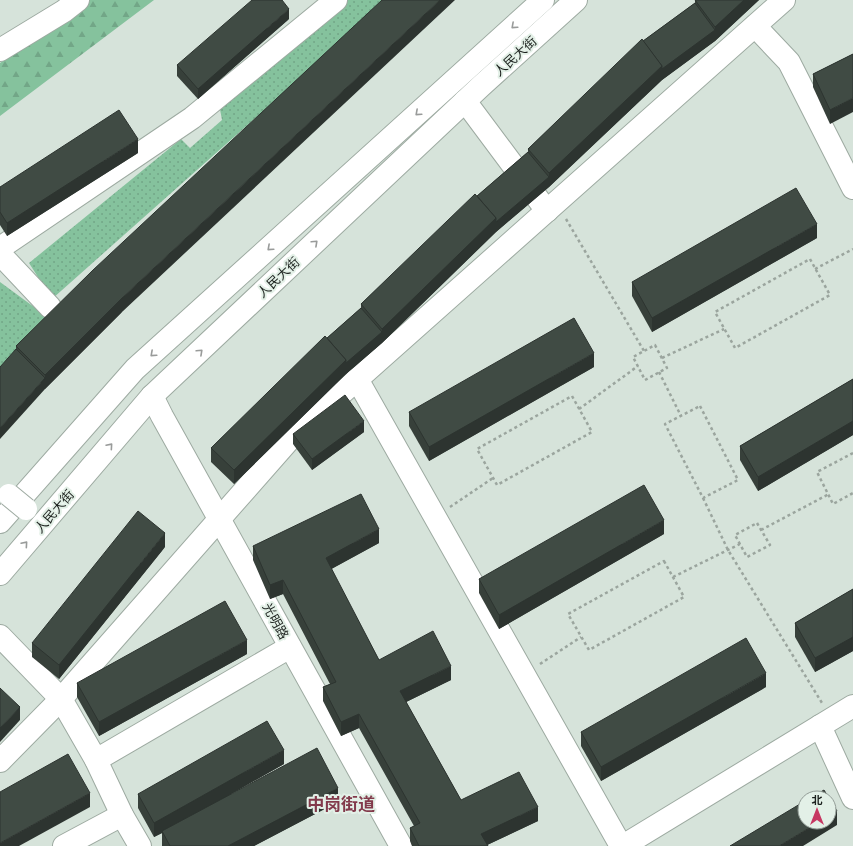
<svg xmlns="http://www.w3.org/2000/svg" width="853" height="846" font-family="'Exo 2','Noto Sans SC',sans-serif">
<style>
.grass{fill:url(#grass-dots)}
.forest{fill:url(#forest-firs)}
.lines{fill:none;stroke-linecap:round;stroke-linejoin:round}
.minor-casing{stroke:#9daaa1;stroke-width:24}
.path{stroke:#9ba59e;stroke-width:2.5;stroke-dasharray:3 3;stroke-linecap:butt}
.minor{stroke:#fff;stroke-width:22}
.minor-bridge-casing{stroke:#9daaa1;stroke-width:24;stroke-linecap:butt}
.minor-bridge{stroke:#fff;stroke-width:22}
.wall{fill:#37403a}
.shaded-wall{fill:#2d3430}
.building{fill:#404b44;stroke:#2d3430}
.oneway{stroke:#999b9a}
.labels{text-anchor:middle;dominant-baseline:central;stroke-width:4;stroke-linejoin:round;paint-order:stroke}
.street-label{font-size:13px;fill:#1c211e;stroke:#e3f0e7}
.district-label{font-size:17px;font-weight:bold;fill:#823a4b;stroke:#e3f0e7}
</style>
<defs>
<pattern id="grass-dots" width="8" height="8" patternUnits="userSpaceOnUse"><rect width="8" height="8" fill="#85c29d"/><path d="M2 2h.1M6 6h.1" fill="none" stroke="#72a687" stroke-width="1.8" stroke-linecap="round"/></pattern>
<pattern id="forest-firs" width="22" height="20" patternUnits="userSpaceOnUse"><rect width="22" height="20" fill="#85c29d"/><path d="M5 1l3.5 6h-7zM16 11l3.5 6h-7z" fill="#72a687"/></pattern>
</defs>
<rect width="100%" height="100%" fill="#d6e3da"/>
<g class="grass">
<path d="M346 0H388L52 299 29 263 181 139 190 148 222 120 219 104Z"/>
<path d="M0 282 49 318 0 370Z"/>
</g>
<path class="forest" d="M89 0H154L0 116V63L12 55Z"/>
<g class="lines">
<defs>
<g id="minor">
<path d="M755 26 789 62 853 188"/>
<path d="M0 50 64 11 78 0"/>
<path d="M465 101 547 211"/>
<path d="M0 248 192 118 336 0"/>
<path d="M0 254 50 307"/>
<path d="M357 379 621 846"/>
<path d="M152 396 162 416 401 846"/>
<path d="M0 522 135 369 543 0"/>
<path d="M0 574 152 396 481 86 576 0"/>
<path d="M0 636 61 699 96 760 122 815"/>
<path d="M820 726 853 798"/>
<path d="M96 760 290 647"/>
<path d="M0 761 61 699 289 440 784 0"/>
<path d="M64 846 122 815 140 846"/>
<path d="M623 846 853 706"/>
</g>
</defs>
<use href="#minor" class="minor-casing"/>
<g class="path">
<path d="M566 219 644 351"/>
<path d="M810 259 830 295 735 348 715 312Z"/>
<path d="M815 269 853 249"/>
<path d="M655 345 667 368 645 380 633 357Z"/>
<path d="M662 358 724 329"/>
<path d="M659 372 681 416"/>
<path d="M572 396 592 432 497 485 477 449Z"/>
<path d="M700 406 738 480 703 498 665 424Z"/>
<path d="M579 409 638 366"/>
<path d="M853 453 817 472 833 504 853 493"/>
<path d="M703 498 728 550 822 703"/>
<path d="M450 507 493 478"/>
<path d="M757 523 770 545 747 557 735 535Z"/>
<path d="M761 530 829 494"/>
<path d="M664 561 684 597 589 650 568 614Z"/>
<path d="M673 577 740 544"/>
<path d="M540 664 581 637"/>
</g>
<use href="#minor" class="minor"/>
<defs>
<path id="minor-bridge" d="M9 495 26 509"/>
</defs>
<use href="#minor-bridge" class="minor-bridge-casing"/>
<use href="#minor-bridge" class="minor-bridge"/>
</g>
<g class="wall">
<path d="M695 0H759L715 41 662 80 549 187 496 232 382 343 346 374 234 484 211 462V448L327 338 361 308V304L477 196 528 152V149L643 41 695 3Z"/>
<path d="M289 19 198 99 177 76V65Z"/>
<path d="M853 54 830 124 813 87V74Z"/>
<path d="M138 153 7 236 0 225V187Z"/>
<path d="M817 238 652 332 632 296V282Z"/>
<path d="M122 312 45 389 16 349V346Z"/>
<path d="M594 367 429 461 409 426V412Z"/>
<path d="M853 379V435L758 491 740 460V446Z"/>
<path d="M364 432 312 470 293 444V434Z"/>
<path d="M664 534 499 629 479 593V579Z"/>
<path d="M379 543 331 569 379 660 451 680 406 702 461 800 538 821 487 845 488 846H412L410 841V828L414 826 359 728 341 736 323 701V687L330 684 283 594 270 599 253 560V546Z"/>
<path d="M165 547 59 679 32 657V643Z"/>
<path d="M853 589V651L815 672 795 637V623Z"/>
<path d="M247 654 99 736 77 697V683Z"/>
<path d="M766 687 601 781 581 746V732Z"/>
<path d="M284 764 231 794 338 802 254 846H162V833L154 837 138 808V794Z"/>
</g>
<g class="shaded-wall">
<path d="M440 0H455L122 312 45 389 0 439V428L45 378V375L122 298Z"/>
<path d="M744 0H759L715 41 662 80 549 187 496 232V222L549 177V173L662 66 715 30V27Z"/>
<path d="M289 9V19L198 99V89Z"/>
<path d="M853 98V112L830 124V110Z"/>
<path d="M138 139V153L7 236V223Z"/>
<path d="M496 218V232L382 343 346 374 234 484V470L346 360 382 332V329Z"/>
<path d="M817 224V238L652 332V318Z"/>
<path d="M594 353V367L429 461V447Z"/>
<path d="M364 421V432L312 470V459Z"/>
<path d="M853 421V435L758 491V477Z"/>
<path d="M664 520V534L499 629V615Z"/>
<path d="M379 529V543L326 572V558Z"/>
<path d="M165 533V547L59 679V665Z"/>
<path d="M283 580V594L270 599V585Z"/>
<path d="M853 637V651L815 672V658Z"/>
<path d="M247 640V654L99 736V722Z"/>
<path d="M451 666V680L400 705V691Z"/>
<path d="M766 673V687L601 781V767Z"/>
<path d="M20 707V720L0 742V728Z"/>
<path d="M359 714V728L341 736V722Z"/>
<path d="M284 750V764L162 833V831V833L154 837V823Z"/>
<path d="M338 788V802L254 846H228Z"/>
<path d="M90 793V807L19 846H0V843Z"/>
<path d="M538 807V821L485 846 481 834Z"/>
<path d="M837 811V825L803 846H779L819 822H829V816Z"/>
</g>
<g class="building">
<path d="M252 0H282L289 9 198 89 177 65Z"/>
<path d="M382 0H440L122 298 45 375 16 346 93 270Z"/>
<path d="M695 0H744L715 27Z"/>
<path d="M695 3 715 30 662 69V66L643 41Z"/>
<path d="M642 39 662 66 549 173 528 149Z"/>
<path d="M853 54V98L830 110 813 74Z"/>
<path d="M119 110 138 139 7 223 0 212V187Z"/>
<path d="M528 152 549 177 496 222V218L477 196Z"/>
<path d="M796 188 817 224 652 318 632 282Z"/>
<path d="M475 194 496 218 382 329 361 304Z"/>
<path d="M361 308 382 332 346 363V360L327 338Z"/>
<path d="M574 318 594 353 429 447 409 412Z"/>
<path d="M325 336 346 360 234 470 211 448Z"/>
<path d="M16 349 45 378 0 428V367Z"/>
<path d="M853 379V421L758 477 740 446Z"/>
<path d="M345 395 364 421 312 459 293 434Z"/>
<path d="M644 485 664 520 499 615 479 579Z"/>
<path d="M361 494 379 529 326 558 379 660 433 631 451 666 400 691 461 800 519 772 538 807 481 834 488 846H419L410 828 420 823 359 714 341 722 323 687 336 682 283 580 270 585 253 546Z"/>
<path d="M138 511 165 533 59 665 32 643Z"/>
<path d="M853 589V637L815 658 795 623Z"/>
<path d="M225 601 247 640 99 722 77 683Z"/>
<path d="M746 638 766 673 601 767 581 732Z"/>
<path d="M0 688 20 707 0 728Z"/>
<path d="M267 721 284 750 154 823 138 794Z"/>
<path d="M317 748 338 788 228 846H170L162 831Z"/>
<path d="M68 754 90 793 0 843V792Z"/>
<path d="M824 790 837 811 829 816V798H810Z"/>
<path d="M805 801V822H819L779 846H730Z"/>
</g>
<defs><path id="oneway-chevron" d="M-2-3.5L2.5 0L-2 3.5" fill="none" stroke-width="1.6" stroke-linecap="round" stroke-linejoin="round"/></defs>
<g class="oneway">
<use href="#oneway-chevron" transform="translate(514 26) rotate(138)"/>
<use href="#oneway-chevron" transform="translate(418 113) rotate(138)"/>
<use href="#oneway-chevron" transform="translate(315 243) rotate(-43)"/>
<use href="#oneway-chevron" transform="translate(270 248) rotate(138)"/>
<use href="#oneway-chevron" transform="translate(200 352) rotate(-43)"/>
<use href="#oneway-chevron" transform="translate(153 354) rotate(138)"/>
<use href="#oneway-chevron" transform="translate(110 446) rotate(-49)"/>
<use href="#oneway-chevron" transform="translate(25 544) rotate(-49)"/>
</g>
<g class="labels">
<g class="street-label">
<text transform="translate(515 56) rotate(-42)">人民大街</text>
<text transform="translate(278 277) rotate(-43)">人民大街</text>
<text transform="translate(54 511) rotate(-49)">人民大街</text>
<text transform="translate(276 621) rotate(61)">光明路</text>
</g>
<g class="district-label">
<text x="341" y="803">中岗街道</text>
</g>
</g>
<g transform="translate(817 810)"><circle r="19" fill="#e3f0e7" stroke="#939d97"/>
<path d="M0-3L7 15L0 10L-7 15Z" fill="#c63762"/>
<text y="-6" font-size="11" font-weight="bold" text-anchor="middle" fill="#1c211e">北</text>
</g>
</svg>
